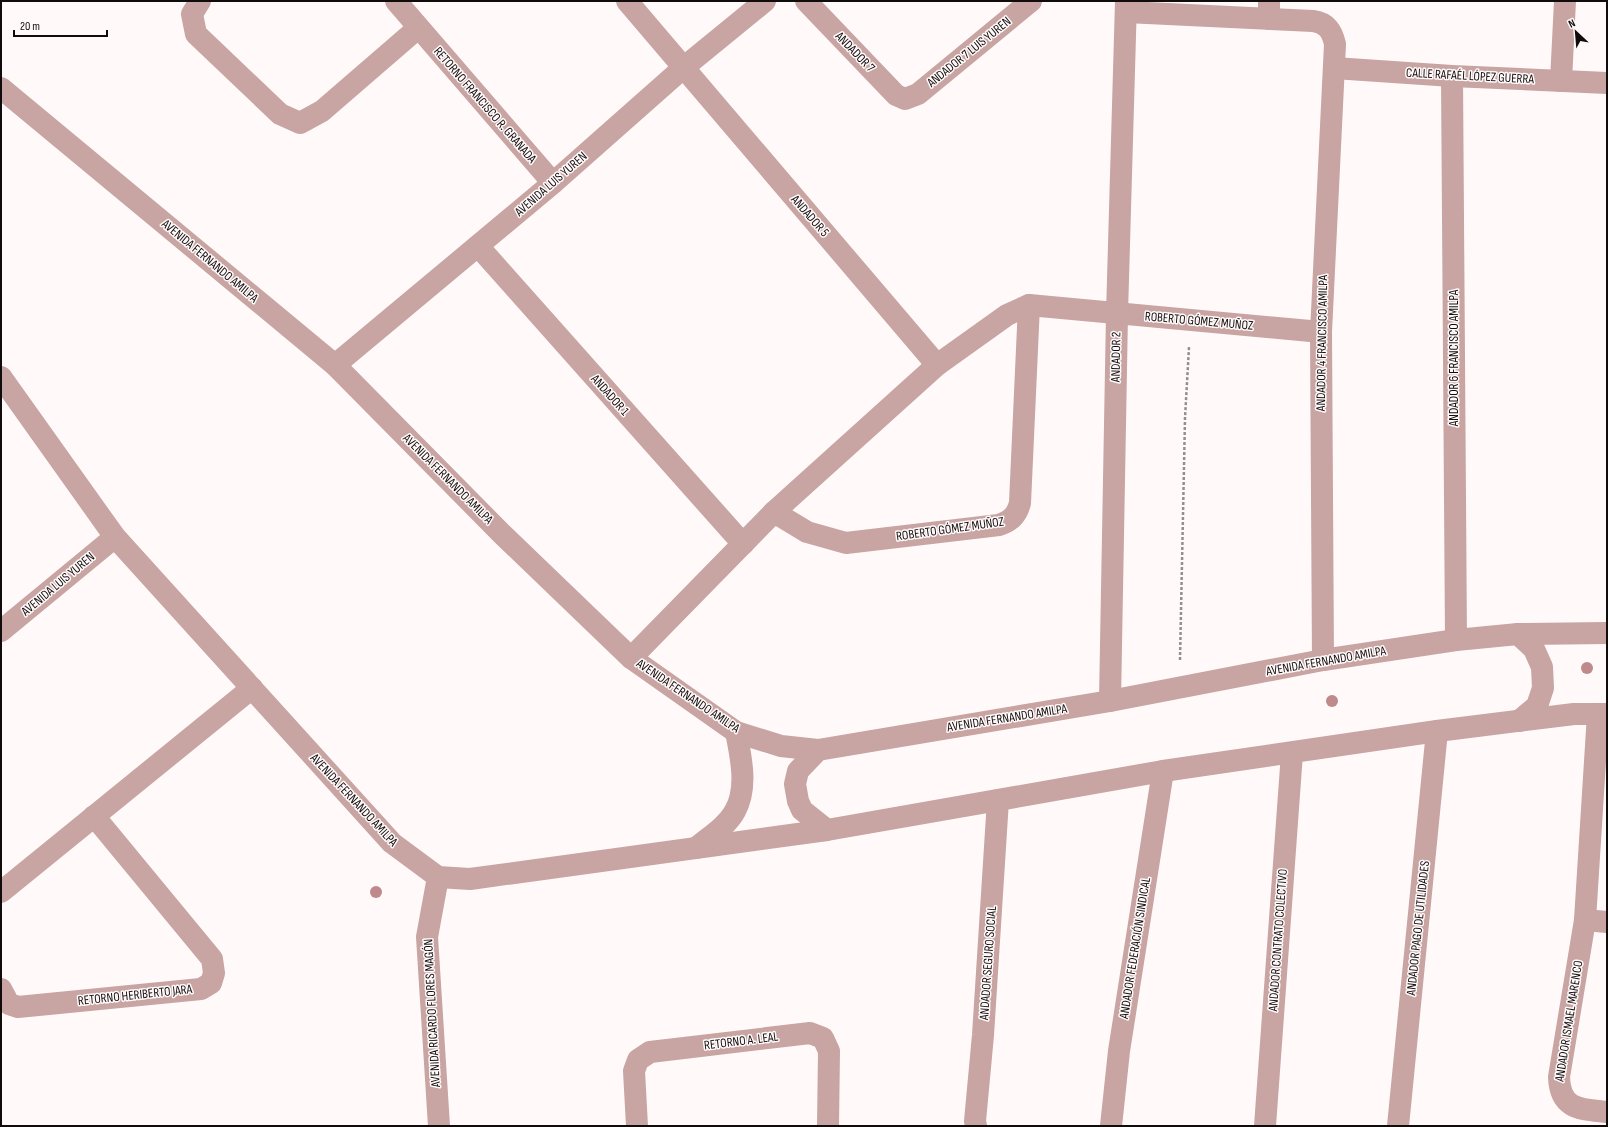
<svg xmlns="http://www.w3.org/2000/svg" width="1608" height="1127" font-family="'Sofia Sans Condensed',sans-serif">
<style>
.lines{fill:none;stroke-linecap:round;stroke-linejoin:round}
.path{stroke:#948f8e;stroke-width:2.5;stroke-dasharray:3 2;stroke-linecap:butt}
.minor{stroke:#c8a4a2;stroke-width:22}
.tree{fill:#be8a8b}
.labels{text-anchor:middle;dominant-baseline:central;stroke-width:3;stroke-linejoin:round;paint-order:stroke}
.street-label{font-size:13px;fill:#100c0b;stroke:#fff9f9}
</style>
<rect width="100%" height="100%" fill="#fff9f9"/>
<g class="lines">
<path class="path" d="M1180 660 1185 418 1189 347"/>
<g class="minor">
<path d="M200 1 192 14 196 34 280 114 300 123 322 111 418 28"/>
<path d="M396 1 553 183"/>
<path d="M627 1 937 365"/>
<path d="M806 1 896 95 905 99 918 94 1031 1"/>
<path d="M1126 12 1313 21C1327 23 1332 31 1335 44L1321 332 1323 660"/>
<path d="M1269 19V1"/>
<path d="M1334 68 1452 76 1607 83"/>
<path d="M1452 76 1456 640"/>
<path d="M1561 81 1565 1"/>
<path d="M1 88 335 365 502 534 631 658 736 732 781 746 818 750 1110 701 1323 660 1456 640 1518 634 1607 633"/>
<path d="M478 246 743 544"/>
<path d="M335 365 553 183 683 68 765 1"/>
<path d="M1 377 115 537 392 843 438 877 470 879 827 830 1163 771 1437 731 1574 714H1607"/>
<path d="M774 512 807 532 846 543 999 525C1011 521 1017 515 1020 503L1029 305"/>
<path d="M1 631 115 537"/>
<path d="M1518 634 1534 649 1542 667 1543 688 1537 706 1519 721"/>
<path d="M631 658 774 512 937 365 1007 315 1029 305 1321 332"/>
<path d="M1110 701 1117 314 1126 1"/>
<path d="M1598 714 1585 920 1559 1077C1560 1110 1581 1109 1607 1112"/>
<path d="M818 750 798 771 795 784 798 801 802 810 827 830"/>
<path d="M696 848C709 837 727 826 735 811 748 788 741 757 736 732"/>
<path d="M438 877 427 937 439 1126"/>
<path d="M1 892 252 688"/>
<path d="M1585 920 1607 922"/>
<path d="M1 989 9 1004 18 1007 201 989 211 983 214 973 212 959 94 816"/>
<path d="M637 1126 634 1071 638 1060 650 1052 810 1033 823 1038 829 1051 828 1126"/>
<path d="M976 1126 975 1121 983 1035 998 800"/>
<path d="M1111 1126 1119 1051 1163 771"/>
<path d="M1265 1126 1292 753"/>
<path d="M1398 1126 1437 731"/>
</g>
</g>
<g class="tree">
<circle cx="1587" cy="668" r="6"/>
<circle cx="1332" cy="701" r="6"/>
<circle cx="376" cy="892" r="6"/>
</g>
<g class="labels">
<g class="street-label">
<text transform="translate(855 52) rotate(46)">ANDADOR 7</text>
<text transform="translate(969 52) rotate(-39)">ANDADOR 7 LUIS YUREN</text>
<text transform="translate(1470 76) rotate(3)">CALLE RAFAÉL LÓPEZ GUERRA</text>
<text transform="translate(485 105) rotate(49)">RETORNO FRANCISCO R. GRANADA</text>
<text transform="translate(551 184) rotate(-41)">AVENIDA LUIS YUREN</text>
<text transform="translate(810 216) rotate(49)">ANDADOR 5</text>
<text transform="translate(210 261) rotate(40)">AVENIDA FERNANDO AMILPA</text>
<text transform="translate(1199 321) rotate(5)">ROBERTO GÓMEZ MUÑOZ</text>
<text transform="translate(1322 343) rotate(-89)">ANDADOR 4 FRANCISCO AMILPA</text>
<text transform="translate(1116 357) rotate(-89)">ANDADOR 2</text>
<text transform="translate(1454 358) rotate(-90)">ANDADOR 6 FRANCISCO AMILPA</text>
<text transform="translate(610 395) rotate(48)">ANDADOR 1</text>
<text transform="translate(448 479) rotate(45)">AVENIDA FERNANDO AMILPA</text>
<text transform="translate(950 529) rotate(-8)">ROBERTO GÓMEZ MUÑOZ</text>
<text transform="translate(58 584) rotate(-40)">AVENIDA LUIS YUREN</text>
<text transform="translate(1326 661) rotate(-10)">AVENIDA FERNANDO AMILPA</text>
<text transform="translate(688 696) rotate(34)">AVENIDA FERNANDO AMILPA</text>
<text transform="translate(1007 718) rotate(-9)">AVENIDA FERNANDO AMILPA</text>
<text transform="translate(354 800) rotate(47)">AVENIDA FERNANDO AMILPA</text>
<text transform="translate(1418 928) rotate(-84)">ANDADOR PAGO DE UTILIDADES</text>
<text transform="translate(1278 940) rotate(-86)">ANDADOR CONTRATO COLECTIVO</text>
<text transform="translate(1135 948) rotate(-81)">ANDADOR FEDERACIÓN SINDICAL</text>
<text transform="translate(988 963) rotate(-86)">ANDADOR SEGURO SOCIAL</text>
<text transform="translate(135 995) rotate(-6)">RETORNO HERIBERTO JARA</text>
<text transform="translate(432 1013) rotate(-93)">AVENIDA RICARDO FLORES MAGÓN</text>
<text transform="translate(1569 1021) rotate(-81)">ANDADOR ISMAEL MARENCO</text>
<text transform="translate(741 1041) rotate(-7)">RETORNO A. LEAL</text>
</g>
</g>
<rect width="1608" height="1127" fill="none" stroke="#100c0b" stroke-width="4"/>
<g transform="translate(1576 32) rotate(334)" stroke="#fff9f9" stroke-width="3" paint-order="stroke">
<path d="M0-3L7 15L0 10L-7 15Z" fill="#100c0b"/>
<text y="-6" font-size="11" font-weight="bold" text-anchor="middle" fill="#100c0b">N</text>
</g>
<path d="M14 30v6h93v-6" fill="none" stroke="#100c0b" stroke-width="2"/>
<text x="20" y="30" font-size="12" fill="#100c0b" stroke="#fff9f9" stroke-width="3" paint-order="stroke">20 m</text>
</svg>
